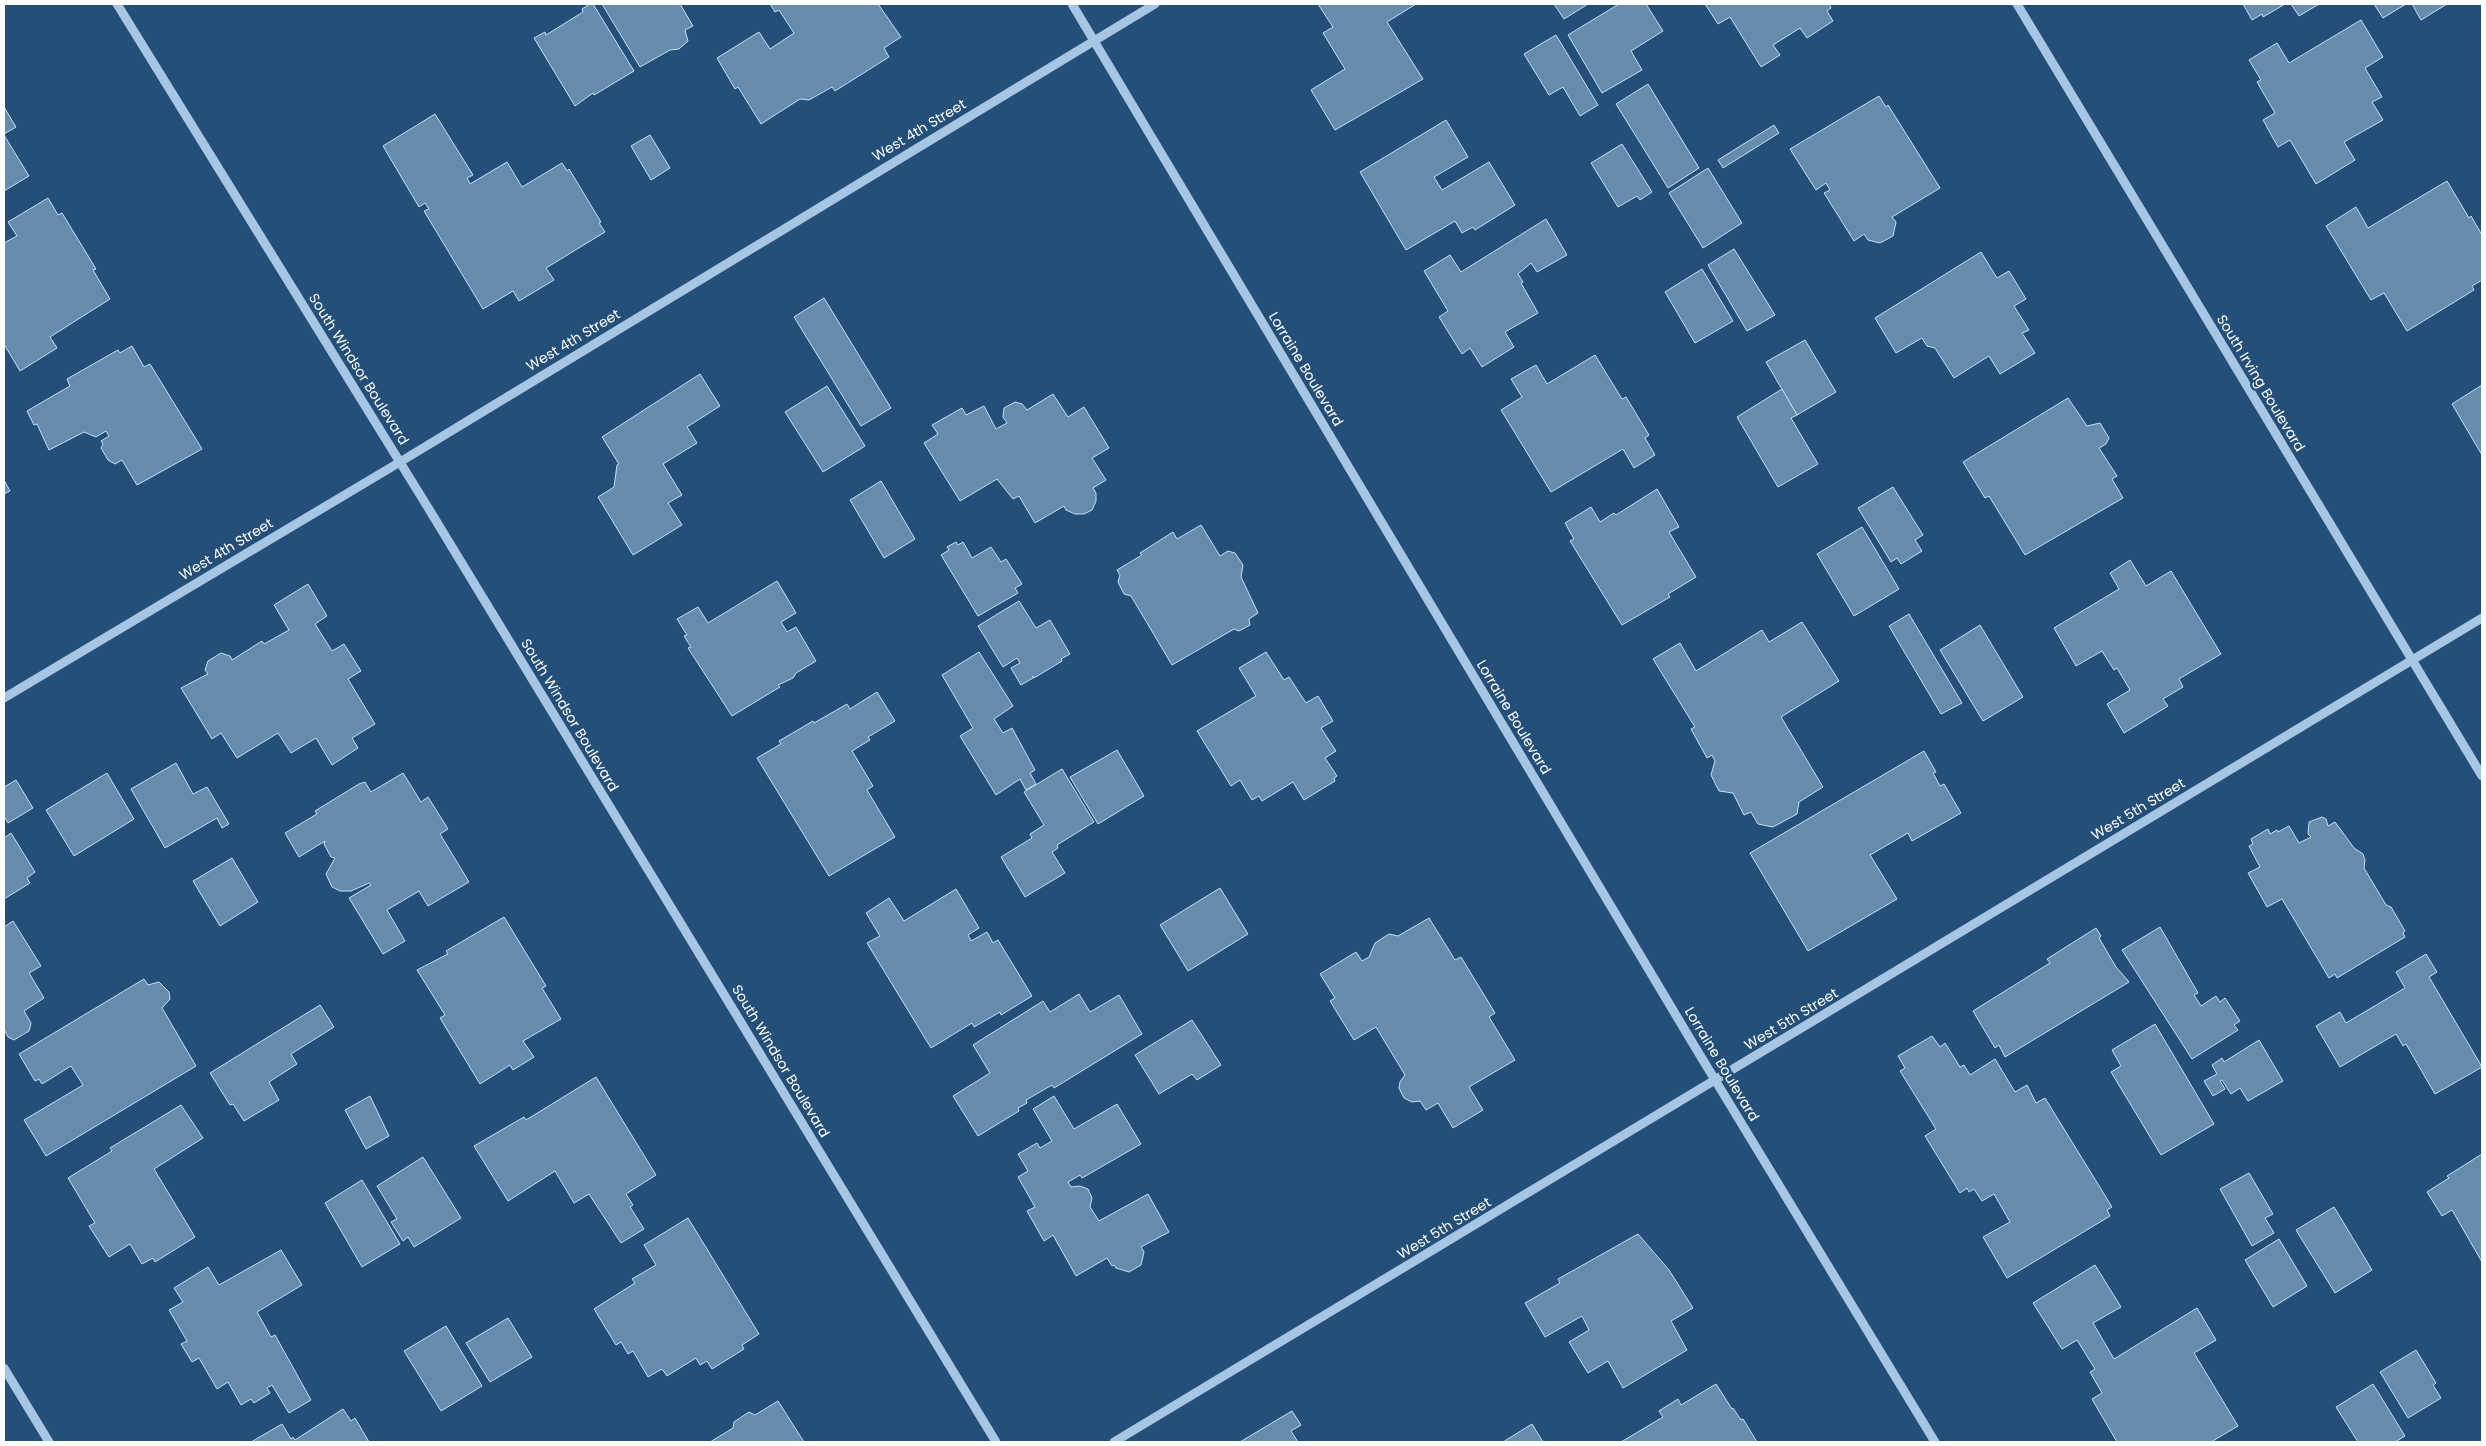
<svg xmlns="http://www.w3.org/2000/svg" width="2486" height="1446" font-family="Poppins,sans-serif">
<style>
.building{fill:#658bae;stroke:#c8dff3}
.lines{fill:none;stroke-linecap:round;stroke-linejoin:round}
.minor{stroke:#a6c6e3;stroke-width:9}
.labels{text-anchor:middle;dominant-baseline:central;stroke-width:5;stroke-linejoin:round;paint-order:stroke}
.street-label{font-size:14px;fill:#fff;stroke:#244f78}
</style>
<rect width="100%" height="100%" fill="#244f78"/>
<g class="building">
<path d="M590 4H593L634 71 594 95 593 93 575 106 534 38 545 32 546 35 583 12 582 9Z"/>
<path d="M602 4H680L693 26 685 30 688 41 679 49 670 50 640 67Z"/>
<path d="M770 4H878L901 37 884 48 889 57 835 91 832 87 809 100 800 99 761 124 738 87 735 89 717 58 759 32 770 49 794 33 779 10 775 12Z"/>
<path d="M1318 4H1416L1387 22 1423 79 1335 130 1311 90 1345 69 1323 33 1333 27Z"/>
<path d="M1554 4H1588L1564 19Z"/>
<path d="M1619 4H1646L1663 31 1631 51 1642 70 1602 93 1568 35Z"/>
<path d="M1705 4H1829L1831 8 1827 11 1833 21 1807 38 1800 28 1773 45 1780 55 1761 67 1730 17 1718 24Z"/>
<path d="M2243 4H2285L2263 17 2262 14 2252 20Z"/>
<path d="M2291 4H2319L2299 16Z"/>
<path d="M2374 4H2406L2383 18Z"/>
<path d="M2412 4H2447L2421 20Z"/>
<path d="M2361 20 2383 57 2365 68 2382 97 2372 102 2383 120 2344 142 2355 160 2316 184 2290 140 2278 147 2263 120 2275 113 2257 82 2261 80 2249 60 2277 43 2289 63Z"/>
<path d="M1556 35 1598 105 1580 116 1563 87 1549 95 1524 54Z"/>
<path d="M1648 84 1699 168 1668 188 1616 104Z"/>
<path d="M1879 96 1886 107 1888 105 1940 188 1892 217 1896 222 1893 236 1880 243 1868 240 1864 234 1854 241 1824 193 1830 190 1826 183 1816 190 1790 149Z"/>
<path d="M4 107 16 127 4 134Z"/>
<path d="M435 114 473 175 467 178 470 184 507 162 522 187 562 163 567 171 569 169 601 222 599 223 605 232 546 268 554 280 519 301 513 291 483 309 424 211 429 209 425 203 419 207 383 146Z"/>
<path d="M1446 120 1468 157 1434 177 1442 190 1489 162 1515 205 1475 230 1473 227 1462 233 1455 221 1406 250 1360 172Z"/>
<path d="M1774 125 1779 133 1723 168 1718 160Z"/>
<path d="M4 135 29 176 4 191Z"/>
<path d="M650 135 670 168 651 180 631 146Z"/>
<path d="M1622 144 1652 192 1640 200 1637 196 1618 207 1591 163Z"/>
<path d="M1708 168 1742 223 1703 248 1669 193Z"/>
<path d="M2447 181 2469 218 2471 216 2482 235V280L2472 286 2474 290 2407 331 2384 293 2371 300 2326 226 2356 207 2368 228Z"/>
<path d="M48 198 58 215 62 213 96 269 93 270 110 299 50 337 57 348 20 371 4 344V243L17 236 8 222Z"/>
<path d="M1546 219 1567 255 1537 272 1531 263 1518 274 1523 282 1521 283 1538 313 1505 332 1514 347 1482 367 1470 348 1462 354 1439 317 1448 311 1424 271 1450 255 1461 272Z"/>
<path d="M1734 249 1775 315 1747 331 1708 265Z"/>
<path d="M1981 252 1997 278 2009 271 2026 299 2014 306 2029 330 2022 333 2035 353 2000 374 1989 356 1954 378 1935 348 1927 346 1922 338 1896 353 1875 318Z"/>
<path d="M1702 269 1733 321 1695 343 1665 292Z"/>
<path d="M824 298 891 408 861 426 794 317Z"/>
<path d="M1805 340 1836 392 1797 415 1766 362Z"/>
<path d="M132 346 144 367 150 364 202 449 137 485 122 460 115 464 108 460 101 448 103 444 101 441 109 436 106 431 96 437 84 432 49 450 37 424 34 425 27 411 70 386 67 379 118 350 120 353Z"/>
<path d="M1595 355 1622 399 1626 397 1649 435 1645 438 1655 455 1634 468 1623 449 1551 492 1501 410 1522 397 1511 379 1536 365 1547 384Z"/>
<path d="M700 374 720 406 687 427 697 443 663 464 682 495 668 503 682 525 633 555 598 497 614 487 617 465 619 464 602 437Z"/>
<path d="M2482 385V455L2452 404Z"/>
<path d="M827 386 865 446 823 472 785 412Z"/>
<path d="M1782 389 1797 415 1791 418 1818 464 1778 487 1737 417Z"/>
<path d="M1053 394 1068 417 1084 407 1109 448 1092 458 1106 480 1093 488 1096 493V501L1092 510 1084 514H1075L1066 510 1064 506 1035 523 1019 496 1013 499 997 479 960 501 924 443 938 434 932 425 962 408 966 415 984 406 996 429 1007 423 1003 417 1004 408 1015 402 1022 404 1027 410Z"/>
<path d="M2068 398 2087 426 2100 423 2109 438 2106 444 2099 448 2117 476 2112 479 2123 498 2025 555 1989 496 1985 498 1963 462Z"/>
<path d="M4 480 10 491 4 494Z"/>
<path d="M881 481 915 539 884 558 850 500Z"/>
<path d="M1893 487 1923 535 1915 540 1922 551 1901 564 1897 558 1891 562 1858 508Z"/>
<path d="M1657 489 1679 527 1669 532 1696 577 1668 594 1670 597 1622 625 1570 541 1574 539 1565 523 1591 507 1600 522 1614 513 1616 515Z"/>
<path d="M1201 525 1220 556 1228 551 1235 553 1243 565 1241 577 1258 613 1249 619 1250 625 1239 631 1234 629 1172 665 1131 596 1124 594 1118 582 1120 575 1117 570 1142 555 1140 553 1173 532 1177 539Z"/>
<path d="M1862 527 1899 589 1854 616 1817 554Z"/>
<path d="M956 542 958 545 963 542 972 558 991 547 1001 562 1006 559 1022 584 1015 588 1018 593 978 616 941 555 949 550 947 547Z"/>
<path d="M2130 560 2146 586 2171 571 2221 654 2179 679 2183 687 2163 699 2168 706 2124 733 2107 704 2130 690 2117 668 2114 670 2102 651 2076 666 2054 628 2119 589 2110 573Z"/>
<path d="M777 581 796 613 781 622 787 632 796 627 816 661 796 673 793 678 778 685 780 687 732 716 688 648 691 647 684 636 687 635 677 619 698 607 708 623Z"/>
<path d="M308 584 327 616 315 624 332 651 344 644 361 671 348 679 375 724 352 738 358 748 332 765 316 738 291 753 278 733 237 758 221 733 212 739 181 688 208 674 205 670 208 661 221 653 230 656 232 660 262 641 264 644 289 630 274 605Z"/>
<path d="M1019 601 1036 628 1050 620 1070 654 1061 659 1062 661 1034 678 1033 676V678L1021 685 1011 668 1020 663 1017 658 1003 667 978 626Z"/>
<path d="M1909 614 1962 703 1941 714 1889 626Z"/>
<path d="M1802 622 1839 681 1781 717 1823 787 1799 802 1797 814 1773 827 1758 824 1751 812 1744 815 1733 793 1719 791 1711 775 1715 761 1712 755 1707 758 1691 729 1695 727 1653 659 1680 643 1696 671 1762 630 1769 642Z"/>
<path d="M1980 625 2023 697 1983 721 1940 650Z"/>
<path d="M979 652 1013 706 994 719 1003 733 1012 728 1035 770 1030 773 1036 784 1026 790 1020 779 996 795 960 736 973 728 942 675Z"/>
<path d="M1266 652 1284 680 1289 677 1306 703 1318 696 1333 721 1321 728 1336 751 1325 758 1337 776 1334 778 1335 781 1304 800 1293 782 1262 801 1259 796 1252 800 1240 780 1231 786 1197 731 1256 696 1239 668Z"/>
<path d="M877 692 895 721 868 737 870 740 852 751 873 786 867 790 895 837 829 876 757 758 781 744 779 741 813 721 814 723 847 704 850 709Z"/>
<path d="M1117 750 1144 796 1098 824 1070 777Z"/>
<path d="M1924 751 1936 772 1933 773 1940 786 1944 784 1961 813 1912 841 1908 833 1870 855 1897 899 1808 951 1750 853Z"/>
<path d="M176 763 193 794 207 787 229 824 222 828 217 818 165 848 131 789Z"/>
<path d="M1062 769 1094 822 1057 845 1058 848 1052 852 1065 873 1025 897 1001 857 1032 838 1030 834 1044 825 1024 792Z"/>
<path d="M107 773 134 819 74 856 46 810Z"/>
<path d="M403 773 421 802 428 797 448 829 440 834 469 882 428 906 419 891 387 910 405 941 383 954 349 898 371 885 369 883 351 891H340L332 887 326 874 335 858 331 857 324 844 325 841 299 857 285 833 317 814 315 811 359 784 365 782 371 792Z"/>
<path d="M16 780 33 808 8 823 4 816V787Z"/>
<path d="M2322 817 2326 819 2328 826 2335 822 2354 848 2363 854 2365 860 2364 868 2386 905 2391 907 2405 931 2403 933 2405 937 2337 978 2335 974 2329 978 2282 899 2267 907 2248 873 2260 867 2249 846 2253 844 2251 839 2268 829 2270 834 2277 830 2278 832 2289 826 2299 843 2311 837 2308 834 2309 822Z"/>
<path d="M11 833 35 872 27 878 30 883 4 899V838Z"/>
<path d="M232 858 258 902 220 926 193 881Z"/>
<path d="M1220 888 1248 934 1188 971 1160 925Z"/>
<path d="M956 889 979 928 968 935 971 941 987 932 993 943 998 940 1032 996 1001 1015 1000 1012 974 1027 972 1023 931 1048 867 943 880 936 866 913 889 898 904 921Z"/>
<path d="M504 917 546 986 542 988 561 1019 523 1041 534 1057 513 1070 510 1065 480 1084 440 1018 445 1015 417 970 448 954 446 951Z"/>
<path d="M1429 918 1455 960 1461 957 1495 1013 1489 1017 1515 1060 1469 1087 1483 1110 1453 1128 1438 1103 1426 1110 1420 1101 1412 1102 1404 1098 1399 1088 1400 1082 1405 1075 1376 1027 1354 1040 1330 1001 1335 998 1320 974 1356 952 1362 961 1369 957 1375 943 1389 934 1398 936Z"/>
<path d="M13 921 41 966 29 973 44 998 24 1011 31 1023 29 1031 14 1040 8 1037 4 1029V927Z"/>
<path d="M2160 927 2198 993 2194 995 2201 1006 2216 996 2220 1002 2225 998 2240 1021 2234 1025 2238 1030 2192 1059 2122 950Z"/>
<path d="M2096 928 2101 936 2099 938 2116 967 2129 982 2005 1057 1999 1045 1995 1048 1973 1011 2050 963 2047 959Z"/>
<path d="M2426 954 2437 972 2429 977 2482 1067 2435 1094 2406 1044 2403 1046 2396 1034 2340 1067 2316 1026 2340 1012 2346 1023 2405 988 2396 972Z"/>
<path d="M144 979 148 985 159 982 169 992 170 999 162 1008 196 1066 46 1156 24 1120 83 1085 71 1066 42 1084 39 1079 35 1081 19 1054Z"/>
<path d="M1079 994 1090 1012 1119 995 1142 1034 1054 1088 1052 1085 1026 1100 1027 1103 1018 1108 1019 1111 978 1136 953 1096 990 1073 973 1045 1043 1001 1050 1012Z"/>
<path d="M320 1005 334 1027 291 1054 297 1064 269 1082 279 1100 244 1121 233 1104 230 1105 210 1073Z"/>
<path d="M1192 1020 1221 1065 1197 1080 1192 1074 1159 1094 1135 1055Z"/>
<path d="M2155 1024 2214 1124 2161 1155 2111 1072 2121 1066 2112 1050Z"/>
<path d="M1932 1036 1940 1047 1945 1043 1960 1067 1964 1065 1970 1075 1995 1059 2015 1092 2027 1085 2036 1103 2045 1098 2112 1207 2107 1210 2110 1216 2007 1278 1983 1237 2010 1222 1994 1194 1982 1201 1974 1189 1969 1192 1967 1188 1960 1193 1925 1136 1936 1129 1900 1071 1905 1068 1898 1056Z"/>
<path d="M2259 1040 2283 1081 2248 1101 2240 1088 2231 1094 2222 1080 2220 1081 2225 1089 2213 1096 2204 1081 2217 1074 2212 1065 2222 1058 2224 1062Z"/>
<path d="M596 1077 656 1175 626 1194 633 1205 630 1207 644 1229 621 1243 589 1194 574 1203 555 1171 508 1201 474 1146 524 1117 526 1120Z"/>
<path d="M370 1096 389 1136 366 1149 345 1110Z"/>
<path d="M1054 1096 1074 1129 1117 1104 1141 1144 1082 1178 1080 1175 1068 1182 1071 1187 1080 1186 1088 1189 1092 1198 1090 1207 1099 1221 1148 1194 1169 1232 1141 1247 1144 1252 1141 1265 1129 1272 1116 1268 1114 1265 1112 1266 1107 1258 1076 1276 1053 1235 1044 1241 1027 1211 1035 1207 1018 1177 1028 1171 1018 1154 1037 1143 1040 1148 1052 1141 1033 1109Z"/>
<path d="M181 1105 203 1138 154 1169 195 1237 155 1262 153 1258 142 1264 130 1244 109 1257 89 1226 95 1223 68 1178 112 1151 110 1148Z"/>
<path d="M2482 1154V1262L2452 1210 2442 1216 2427 1192 2449 1178 2447 1176Z"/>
<path d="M423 1157 461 1218 414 1247 408 1237 403 1241 391 1222 397 1219 377 1186Z"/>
<path d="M2249 1173 2273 1214 2265 1218 2274 1233 2252 1246 2220 1189Z"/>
<path d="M362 1180 400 1244 362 1267 325 1203Z"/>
<path d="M2334 1207 2372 1270 2335 1293 2296 1230Z"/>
<path d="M688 1218 759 1334 742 1345 744 1349 712 1369 707 1361 700 1365 696 1358 667 1376 662 1369 648 1377 633 1351 628 1354 621 1342 616 1345 594 1309 635 1283 632 1279 656 1265 644 1245Z"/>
<path d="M1638 1234 1669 1270 1693 1308 1671 1321 1687 1350 1623 1388 1608 1361 1588 1373 1569 1342 1589 1330 1582 1316 1545 1337 1525 1303 1560 1283 1558 1279Z"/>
<path d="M2279 1239 2307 1286 2273 1307 2245 1260Z"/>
<path d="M281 1250 302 1285 257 1312 271 1337 275 1335 311 1400 289 1413 272 1385 267 1388 270 1393 254 1403 251 1399 241 1405 228 1382 217 1389 199 1358 192 1362 181 1344 187 1341 169 1310 183 1302 174 1288 208 1267 219 1285Z"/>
<path d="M2095 1265 2121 1307 2093 1323 2114 1359 2197 1308 2216 1340 2194 1353 2238 1426 2211 1442H2117L2092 1399 2102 1393 2090 1372 2095 1369 2077 1340 2062 1349 2033 1303Z"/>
<path d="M508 1318 532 1357 490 1382 466 1343Z"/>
<path d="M446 1326 482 1386 441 1411 404 1351Z"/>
<path d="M2416 1350 2436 1383 2433 1385 2441 1398 2408 1418 2380 1372Z"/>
<path d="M1716 1384 1732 1409 1733 1408 1741 1420 1743 1419 1757 1442H1621L1663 1417 1659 1411 1678 1399 1681 1405Z"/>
<path d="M2373 1384 2405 1436 2395 1442H2358L2336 1407Z"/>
<path d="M778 1401 804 1442H710L733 1428 734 1422 749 1412 755 1415Z"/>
<path d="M343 1409 351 1421 355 1418 369 1442H251L282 1424 291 1439 293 1437 295 1440Z"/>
<path d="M1292 1411 1301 1425 1291 1431 1298 1442H1240Z"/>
<path d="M1532 1424 1543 1442H1503Z"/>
</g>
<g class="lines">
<g class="minor">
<path d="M117 4 427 506 996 1442"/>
<path d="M1072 4 1692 1042 1935 1442"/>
<path d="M2017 4 2482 776"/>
<path d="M4 698 400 462 1155 4"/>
<path d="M4 1368 49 1442"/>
<path d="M1114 1442 2482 618"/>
</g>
</g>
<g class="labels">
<g class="street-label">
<text transform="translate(919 130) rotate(-31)">West 4th Street</text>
<text transform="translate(573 340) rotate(-31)">West 4th Street</text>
<text transform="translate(359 369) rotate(58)">South Windsor Boulevard</text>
<text transform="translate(1306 369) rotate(59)">Lorraine Boulevard</text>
<text transform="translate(2261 383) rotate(59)">South Irving Boulevard</text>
<text transform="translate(226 549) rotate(-31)">West 4th Street</text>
<text transform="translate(570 715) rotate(59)">South Windsor Boulevard</text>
<text transform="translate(1514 717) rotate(59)">Lorraine Boulevard</text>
<text transform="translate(2138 809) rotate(-31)">West 5th Street</text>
<text transform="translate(1791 1019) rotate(-31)">West 5th Street</text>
<text transform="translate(781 1061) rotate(59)">South Windsor Boulevard</text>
<text transform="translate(1722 1064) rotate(59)">Lorraine Boulevard</text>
<text transform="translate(1444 1228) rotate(-31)">West 5th Street</text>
</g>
</g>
<rect width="2486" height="1446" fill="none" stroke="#ffffff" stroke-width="10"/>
</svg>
